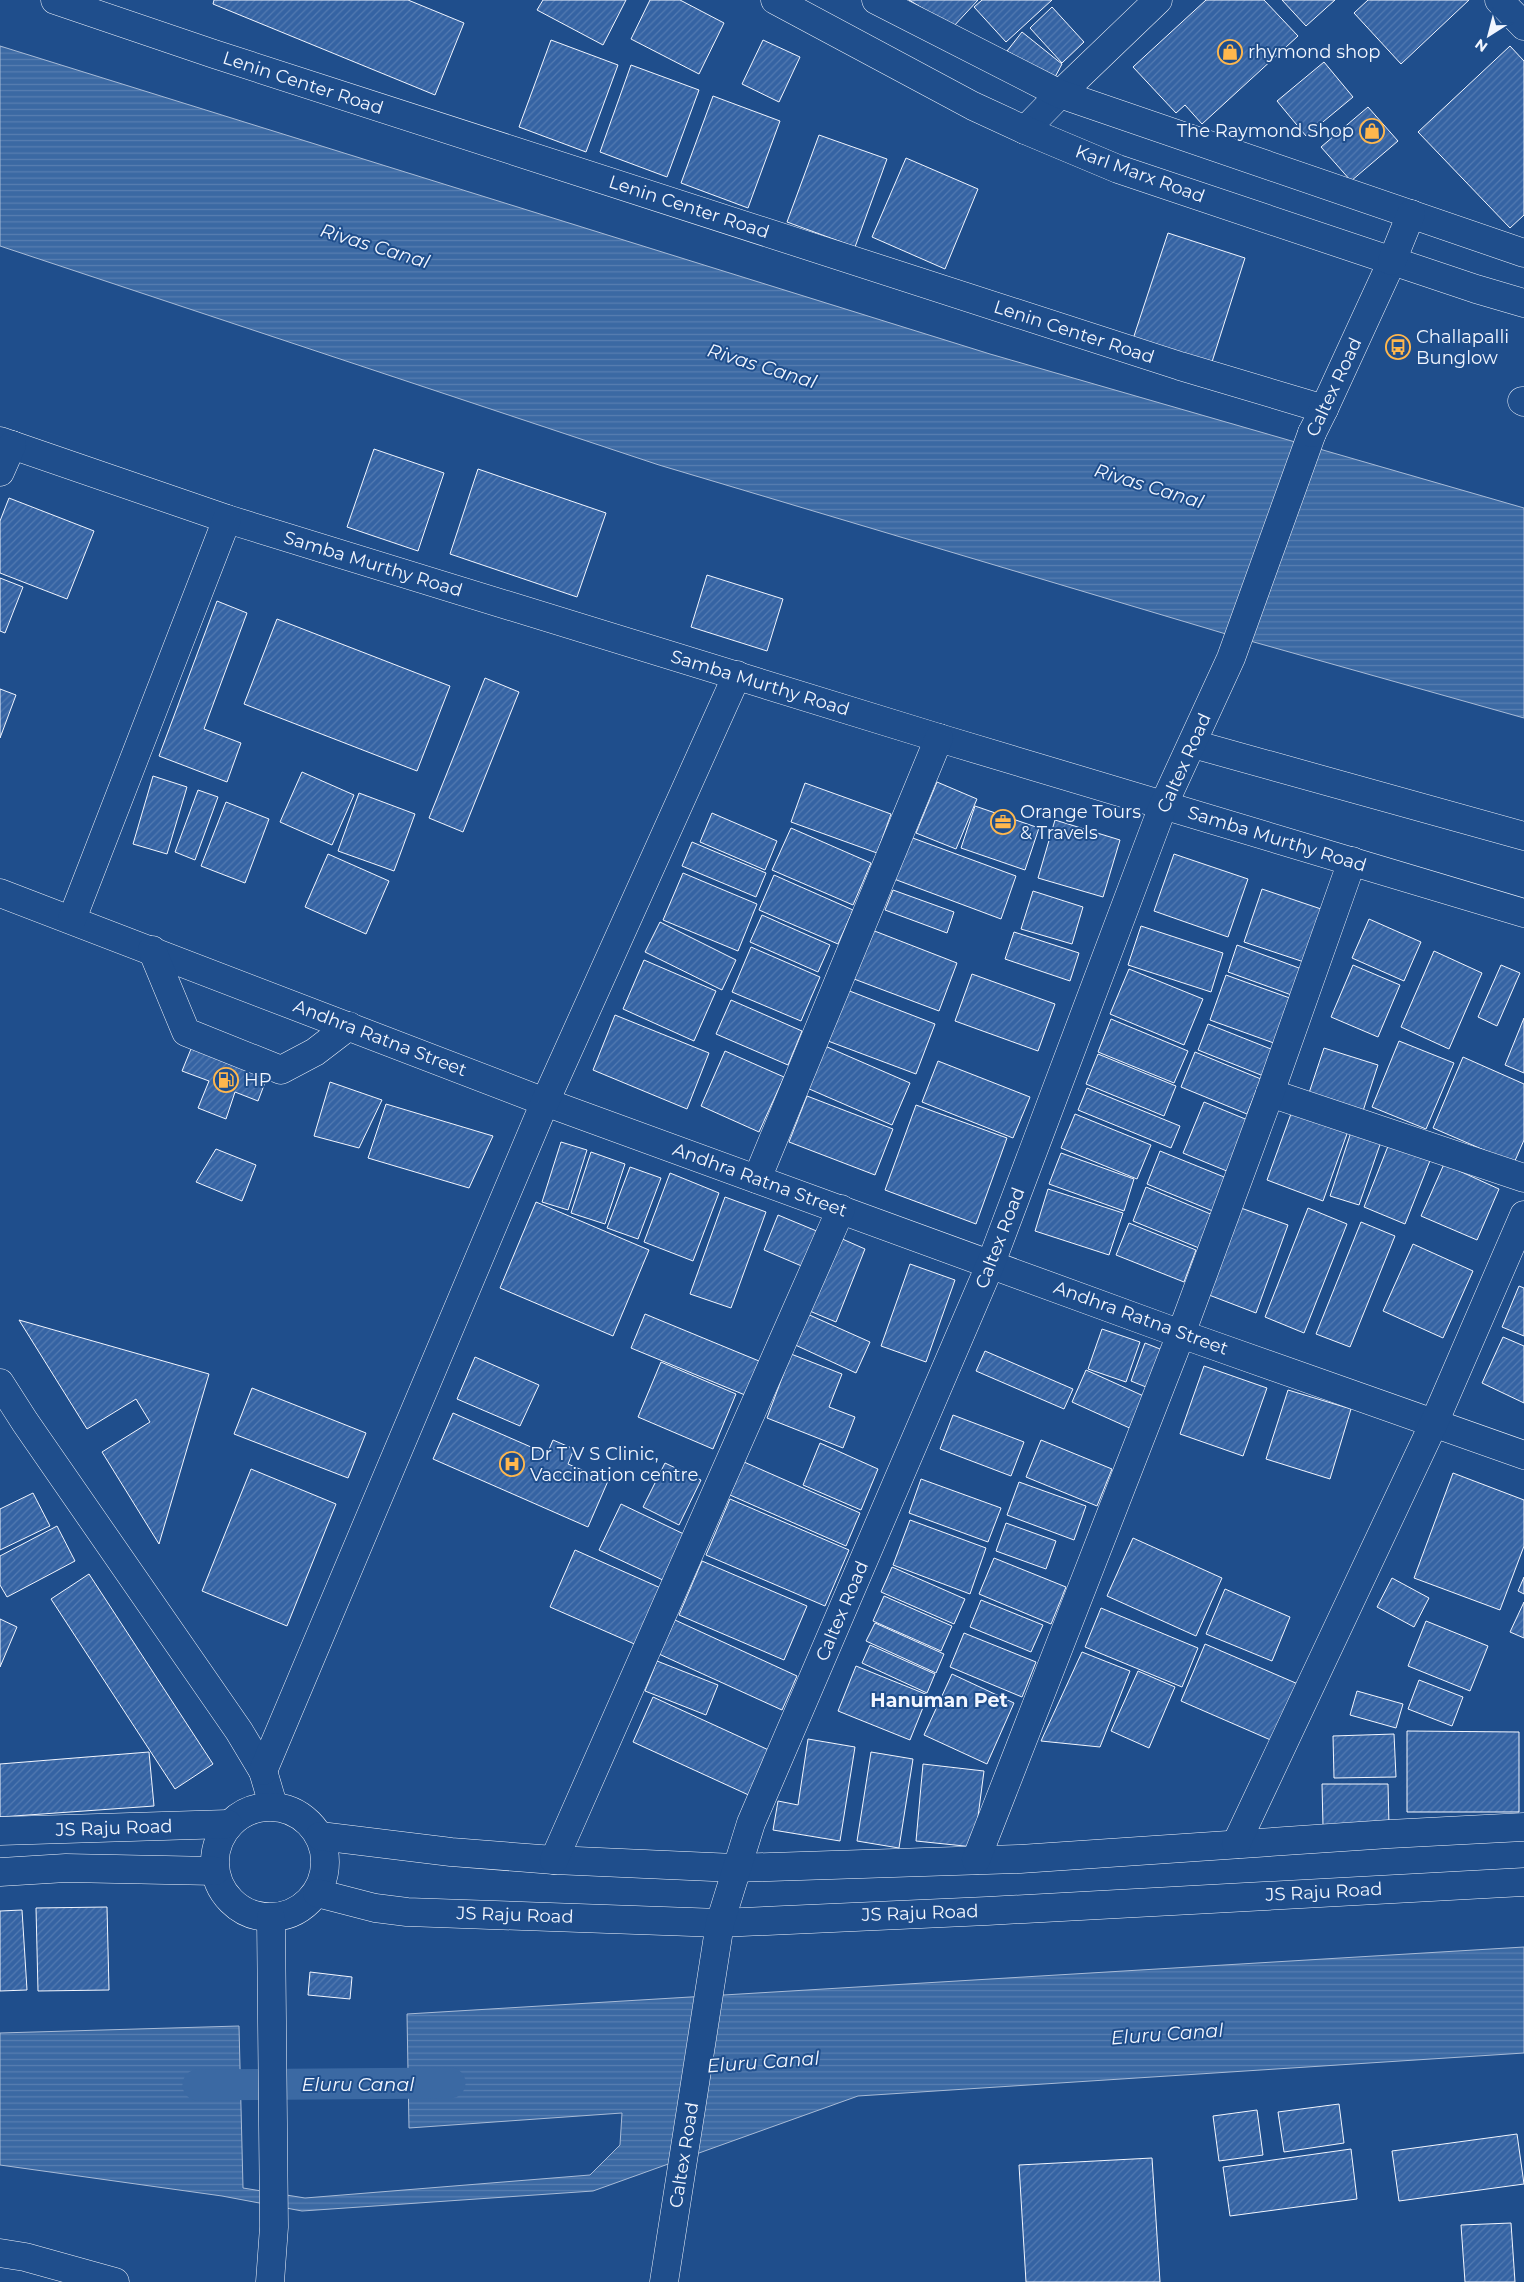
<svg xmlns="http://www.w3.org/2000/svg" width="1524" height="2282" font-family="Montserrat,sans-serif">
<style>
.water{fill:url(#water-rules);stroke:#a8bbd7}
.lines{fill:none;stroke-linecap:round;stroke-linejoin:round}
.canal{stroke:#3b69a3;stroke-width:31}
.building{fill:url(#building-hatch);stroke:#f2f6ff}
.minor-casing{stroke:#f2f6ff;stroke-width:29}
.major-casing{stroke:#f2f6ff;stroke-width:29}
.minor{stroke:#1f4e8c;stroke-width:28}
.major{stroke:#1f4e8c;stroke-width:28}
.labels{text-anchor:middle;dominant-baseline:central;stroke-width:4;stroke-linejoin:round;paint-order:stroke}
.poi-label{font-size:18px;fill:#f2f6ff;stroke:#1f4e8c;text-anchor:start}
.street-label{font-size:18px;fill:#f2f6ff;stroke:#1f4e8c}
.water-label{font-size:19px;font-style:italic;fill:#f2f6ff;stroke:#1f4e8c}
.neighbourhood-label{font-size:19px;font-weight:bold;fill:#f2f6ff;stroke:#1f4e8c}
</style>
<defs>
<pattern id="water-rules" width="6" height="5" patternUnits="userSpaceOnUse" patternTransform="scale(1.25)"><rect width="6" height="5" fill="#3b69a3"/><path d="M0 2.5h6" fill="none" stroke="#587fb1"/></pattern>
<pattern id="building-hatch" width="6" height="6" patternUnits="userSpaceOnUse" patternTransform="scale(1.25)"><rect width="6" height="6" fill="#3563a3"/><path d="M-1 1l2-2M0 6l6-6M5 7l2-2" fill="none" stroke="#537ab1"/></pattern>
</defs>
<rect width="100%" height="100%" fill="#1f4e8c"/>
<g class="water">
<path d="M0 46 990 354 1524 508V718L1236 637 659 465 0 246Z"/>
<path d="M1524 1947V2053L858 2096 593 2191 302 2211 222 2196 0 2165V2033L239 2026 243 2188 305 2198 590 2175 620 2145 622 2113 409 2128 407 2014Z"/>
</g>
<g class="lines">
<path class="canal" d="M198 2085 450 2083"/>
</g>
<g class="building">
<path d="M214 0H408L464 23 435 95 213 4Z"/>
<path d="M543 0H626L603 45 537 10Z"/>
<path d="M650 0H680L724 23 699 74 631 39Z"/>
<path d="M909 0H978L953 27Z"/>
<path d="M982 0H1052L1006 42 974 7Z"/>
<path d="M1206 0H1264L1298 36 1202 124 1185 105 1176 113 1133 67Z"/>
<path d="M1282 0H1335L1306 26Z"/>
<path d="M1368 0H1469L1401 64 1354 13Z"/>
<path d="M1052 7 1084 42 1062 63 1030 28Z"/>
<path d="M1022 32 1062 64 1054 79 1007 51Z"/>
<path d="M551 40 618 65 586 152 519 127Z"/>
<path d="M763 40 800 57 779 102 742 84Z"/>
<path d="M1510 46 1524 61V215L1510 228 1418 132Z"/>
<path d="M1324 62 1353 97 1306 136 1277 101Z"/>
<path d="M631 65 699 90 667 177 600 152Z"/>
<path d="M713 96 780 121 748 208 681 183Z"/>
<path d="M1368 107 1398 141 1351 181 1321 147Z"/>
<path d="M819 135 887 159 855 247 787 222Z"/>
<path d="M906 158 978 189 945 269 872 237Z"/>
<path d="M1168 233 1245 258 1211 365 1133 339Z"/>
<path d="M374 449 444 473 418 551 347 527Z"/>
<path d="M478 469 606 513 577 597 450 554Z"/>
<path d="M9 498 94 531 67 599 0 573V521Z"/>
<path d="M707 575 783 599 767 651 691 627Z"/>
<path d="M0 578 23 587 5 633 0 631Z"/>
<path d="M217 601 247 613 204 729 241 743 227 782 159 756Z"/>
<path d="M277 619 450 686 417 771 244 704Z"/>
<path d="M485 678 519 692 463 832 429 818Z"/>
<path d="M0 689 16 695 0 738Z"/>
<path d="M302 772 354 795 332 845 280 822Z"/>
<path d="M153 776 187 787 167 854 133 844Z"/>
<path d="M937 782 977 799 956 849 916 833Z"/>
<path d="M805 783 891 814 877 853 791 822Z"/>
<path d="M198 790 218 797 195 860 175 852Z"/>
<path d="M359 793 415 814 394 871 338 851Z"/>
<path d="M226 802 269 819 245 883 201 866Z"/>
<path d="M975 806 1039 828 1025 870 961 848Z"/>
<path d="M712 813 777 841 765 870 700 842Z"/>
<path d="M1055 820 1120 840 1103 897 1038 878Z"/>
<path d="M791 828 871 863 853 905 772 870Z"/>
<path d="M910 837 1016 876 1001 919 894 879Z"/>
<path d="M692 842 766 873 756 897 682 866Z"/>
<path d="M328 854 389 881 366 934 305 907Z"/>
<path d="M1174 854 1248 879 1228 937 1154 911Z"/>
<path d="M683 873 757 904 738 951 663 920Z"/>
<path d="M774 875 853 910 838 944 759 910Z"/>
<path d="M1262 889 1324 910 1307 963 1244 942Z"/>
<path d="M893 890 954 912 947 933 885 910Z"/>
<path d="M1033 891 1083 907 1072 944 1021 929Z"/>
<path d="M762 915 830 945 818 972 750 942Z"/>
<path d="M1369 919 1421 942 1404 981 1352 958Z"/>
<path d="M660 922 736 960 722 990 645 952Z"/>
<path d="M1141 926 1223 953 1211 992 1128 965Z"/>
<path d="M872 930 957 963 939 1011 854 979Z"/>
<path d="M1014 932 1079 953 1070 981 1005 959Z"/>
<path d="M1237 945 1307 971 1297 997 1228 972Z"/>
<path d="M751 947 820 977 801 1021 732 992Z"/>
<path d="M1434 951 1482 973 1449 1049 1401 1027Z"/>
<path d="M644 960 716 991 694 1041 623 1009Z"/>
<path d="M1353 965 1400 985 1378 1037 1331 1017Z"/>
<path d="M1501 965 1520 973 1497 1026 1478 1017Z"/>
<path d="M1129 969 1203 999 1184 1045 1110 1014Z"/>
<path d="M972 974 1055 1004 1038 1051 955 1021Z"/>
<path d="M1226 975 1298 1001 1282 1046 1210 1020Z"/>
<path d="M847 990 935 1024 916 1074 828 1041Z"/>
<path d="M731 1000 802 1031 788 1065 716 1034Z"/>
<path d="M615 1015 709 1053 687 1109 593 1070Z"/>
<path d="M1524 1018V1073L1505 1065Z"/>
<path d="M1111 1019 1188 1051 1174 1083 1098 1052Z"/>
<path d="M1208 1024 1281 1053 1271 1079 1198 1050Z"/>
<path d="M1399 1041 1454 1063 1426 1129 1372 1107Z"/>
<path d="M193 1044 269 1072 258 1101 235 1092 226 1119 198 1108 209 1081 182 1071Z"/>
<path d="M825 1046 910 1083 892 1125 807 1088Z"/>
<path d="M1324 1048 1378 1065 1361 1117 1307 1099Z"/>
<path d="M725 1051 784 1077 759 1132 701 1106Z"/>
<path d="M1195 1052 1261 1079 1247 1114 1181 1087Z"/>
<path d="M1098 1054 1176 1086 1164 1116 1086 1084Z"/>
<path d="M1463 1057 1524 1084V1140L1514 1163 1433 1128Z"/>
<path d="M938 1061 1030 1097 1013 1138 922 1102Z"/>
<path d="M330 1082 382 1100 359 1148 314 1136Z"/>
<path d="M1087 1088 1180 1126 1171 1148 1078 1110Z"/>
<path d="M807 1096 893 1129 875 1175 789 1142Z"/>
<path d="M1204 1102 1255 1123 1234 1174 1183 1153Z"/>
<path d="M386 1104 493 1136 469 1188 368 1158Z"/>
<path d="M916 1105 1007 1138 976 1224 885 1190Z"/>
<path d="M1292 1111 1348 1131 1323 1201 1267 1180Z"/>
<path d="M1075 1114 1151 1145 1137 1179 1061 1148Z"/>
<path d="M1353 1126 1383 1136 1359 1205 1330 1196Z"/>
<path d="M1392 1136 1433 1153 1405 1224 1364 1207Z"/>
<path d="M561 1142 587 1150 568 1210 542 1202Z"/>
<path d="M216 1149 256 1165 242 1201 196 1182Z"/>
<path d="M1160 1151 1234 1181 1220 1214 1147 1184Z"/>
<path d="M591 1152 625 1164 605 1224 571 1213Z"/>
<path d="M1061 1153 1134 1179 1124 1211 1049 1184Z"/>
<path d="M1444 1164 1499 1189 1477 1240 1421 1216Z"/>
<path d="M630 1167 661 1178 638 1239 607 1228Z"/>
<path d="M670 1173 719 1193 693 1261 644 1242Z"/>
<path d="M1146 1187 1213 1215 1199 1248 1133 1221Z"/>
<path d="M1048 1189 1123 1213 1109 1255 1035 1231Z"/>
<path d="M725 1197 766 1212 731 1308 690 1294Z"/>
<path d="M536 1202 649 1250 613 1336 500 1288Z"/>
<path d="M1241 1208 1288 1225 1256 1313 1209 1295Z"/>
<path d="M1308 1208 1347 1224 1304 1333 1265 1317Z"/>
<path d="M778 1215 819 1232 804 1267 764 1250Z"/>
<path d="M1361 1222 1395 1236 1350 1347 1316 1334Z"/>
<path d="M1129 1223 1196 1250 1184 1282 1116 1255Z"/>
<path d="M831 1234 865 1249 836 1322 800 1307Z"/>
<path d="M1413 1244 1473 1271 1443 1338 1383 1311Z"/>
<path d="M910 1264 955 1280 926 1362 881 1346Z"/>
<path d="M1519 1286 1524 1288V1336L1502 1327Z"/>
<path d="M805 1313 870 1342 856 1373 791 1343Z"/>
<path d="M645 1314 759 1361 745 1395 631 1348Z"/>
<path d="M19 1320 209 1374 159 1544 102 1452 150 1422 136 1399 87 1429Z"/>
<path d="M1102 1329 1140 1342 1126 1382 1088 1369Z"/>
<path d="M1503 1337 1524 1346V1403L1482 1383Z"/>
<path d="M1145 1343 1170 1353 1156 1391 1131 1381Z"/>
<path d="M985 1351 1073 1389 1064 1409 976 1371Z"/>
<path d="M791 1354 842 1374 829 1407 855 1417 843 1448 767 1418Z"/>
<path d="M475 1357 539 1385 520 1426 457 1399Z"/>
<path d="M661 1362 736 1394 713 1449 638 1417Z"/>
<path d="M1204 1366 1267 1388 1243 1456 1180 1434Z"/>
<path d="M1086 1370 1148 1398 1134 1430 1072 1402Z"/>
<path d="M252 1388 366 1433 348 1478 234 1434Z"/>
<path d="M1288 1390 1351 1409 1330 1479 1266 1459Z"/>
<path d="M453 1413 547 1454 553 1440 574 1449 568 1464 608 1481 588 1527 433 1459Z"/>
<path d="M953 1415 1024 1442 1011 1476 940 1449Z"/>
<path d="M1041 1440 1112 1469 1097 1506 1026 1477Z"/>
<path d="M820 1443 878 1469 861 1510 803 1485Z"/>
<path d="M744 1462 860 1513 846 1546 730 1495Z"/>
<path d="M665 1463 701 1480 679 1525 643 1507Z"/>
<path d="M251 1469 336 1504 287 1626 202 1591Z"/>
<path d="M1453 1473 1524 1500V1546L1500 1610 1414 1578Z"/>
<path d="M921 1479 1001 1508 988 1542 909 1513Z"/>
<path d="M1019 1482 1086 1506 1074 1540 1007 1515Z"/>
<path d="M33 1493 50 1526 0 1550V1509Z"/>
<path d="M730 1499 849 1550 825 1606 706 1555Z"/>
<path d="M621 1504 688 1536 667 1582 599 1550Z"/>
<path d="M910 1520 986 1548 970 1594 893 1565Z"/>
<path d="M1006 1523 1056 1541 1046 1569 996 1551Z"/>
<path d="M57 1526 75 1561 7 1597 0 1585V1556Z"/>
<path d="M1133 1538 1222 1578 1196 1636 1107 1596Z"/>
<path d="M575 1550 663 1589 639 1646 550 1607Z"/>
<path d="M994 1558 1066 1587 1051 1624 979 1594Z"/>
<path d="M702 1561 807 1606 784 1660 679 1615Z"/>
<path d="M892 1567 965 1599 954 1624 881 1592Z"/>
<path d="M89 1574 213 1764 175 1789 51 1599Z"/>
<path d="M1524 1577V1594L1518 1591Z"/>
<path d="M1392 1578 1429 1598 1414 1627 1377 1607Z"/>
<path d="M1225 1589 1290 1617 1272 1661 1206 1634Z"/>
<path d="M884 1596 952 1626 941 1651 873 1621Z"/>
<path d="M981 1600 1043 1625 1031 1652 970 1627Z"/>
<path d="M1524 1602V1638L1510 1632Z"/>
<path d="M1101 1608 1198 1648 1182 1687 1085 1647Z"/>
<path d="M0 1619 17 1627 0 1667Z"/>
<path d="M675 1620 797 1676 782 1710 659 1654Z"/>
<path d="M1426 1621 1488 1646 1470 1691 1408 1666Z"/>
<path d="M875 1623 944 1654 936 1673 866 1641Z"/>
<path d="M964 1633 1036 1662 1022 1697 950 1667Z"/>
<path d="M1205 1644 1298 1684 1273 1741 1181 1701Z"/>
<path d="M870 1645 935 1674 927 1693 862 1663Z"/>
<path d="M1082 1652 1130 1671 1100 1747 1041 1741Z"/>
<path d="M657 1661 718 1685 706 1715 645 1691Z"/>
<path d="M856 1666 928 1695 910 1740 838 1711Z"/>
<path d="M1138 1671 1175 1687 1149 1748 1111 1731Z"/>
<path d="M952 1674 1014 1703 987 1764 924 1735Z"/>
<path d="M1419 1680 1463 1697 1452 1726 1408 1709Z"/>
<path d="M1357 1691 1403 1704 1396 1728 1350 1715Z"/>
<path d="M653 1697 773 1752 753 1797 633 1742Z"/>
<path d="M1407 1731 1519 1732V1812H1407Z"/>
<path d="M1394 1734 1396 1777 1334 1778 1333 1736Z"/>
<path d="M808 1739 855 1747 840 1841 773 1830 778 1801 798 1805Z"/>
<path d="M149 1752 154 1806 0 1817V1764Z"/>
<path d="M871 1752 913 1759 899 1848 857 1841Z"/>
<path d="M923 1764 984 1771 974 1847 916 1841Z"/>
<path d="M1322 1784H1388L1389 1826H1323Z"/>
<path d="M107 1907 109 1990 38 1991 36 1908Z"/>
<path d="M22 1910 27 1990 0 1991V1911Z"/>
<path d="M310 1972 352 1977 350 1999 308 1995Z"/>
<path d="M1339 2104 1344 2143 1284 2152 1278 2112Z"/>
<path d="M1257 2110 1263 2155 1219 2161 1213 2116Z"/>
<path d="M1517 2134 1524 2184 1399 2201 1392 2151Z"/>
<path d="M1351 2149 1357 2199 1230 2216 1223 2167Z"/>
<path d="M1152 2158 1160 2282H1026L1019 2165Z"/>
<path d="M1511 2223 1515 2282H1465L1461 2225Z"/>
</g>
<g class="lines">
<defs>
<g id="minor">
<path d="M55 0 214 54 1180 366 1324 409 1392 261"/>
<path d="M1499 0 1524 26"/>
<path d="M1025 130 1060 94 1158 0"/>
<path d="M1522 401 1524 402"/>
<path d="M0 441 227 519 939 738 1524 913"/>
<path d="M0 472 12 445"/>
<path d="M1193 744 1524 836"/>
<path d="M0 893 545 1102 1181 1334 1524 1455"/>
<path d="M72 919 227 519"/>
<path d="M152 950 186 1032 281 1070 315 1052 349 1026"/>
<path d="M1270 1093 1524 1178"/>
<path d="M757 1179 939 738"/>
<path d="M0 1383 25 1422 239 1731 263 1771 273 1805"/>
<path d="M263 1771 545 1102 737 675"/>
<circle cx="270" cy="1862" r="55"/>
<path d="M320 1836 451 1852 554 1860 735 1868 1020 1859 1389 1834 1524 1827"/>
<path d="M1236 1844 1434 1423 1524 1215"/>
<path d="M554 1860 841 1209"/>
<path d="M976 1860 1181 1334 1270 1093 1352 861"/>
<path d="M317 1893 375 1908 407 1912 720 1923 987 1911 1524 1882"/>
<path d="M270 2282 274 2227 271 1918"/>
<path d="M664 2282 720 1923 751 1823 991 1263 1163 806 1231 658 1312 433"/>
</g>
<g id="major">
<path d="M775 0 973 106 1025 130 1118 169 1476 289 1524 303"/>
<path d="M876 0 1060 94 1524 253"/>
<path d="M1392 261 1411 214"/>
<path d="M1312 433 1324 409"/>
<path d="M0 1831 228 1824"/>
<path d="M0 1872 66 1868 215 1871"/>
<path d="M0 2253 25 2257 115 2282"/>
</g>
</defs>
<use href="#minor" class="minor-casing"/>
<use href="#major" class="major-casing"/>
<use href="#minor" class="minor"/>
<use href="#major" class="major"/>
</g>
<defs>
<symbol id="shop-ring" viewBox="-11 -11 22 22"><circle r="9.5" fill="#1f4e8c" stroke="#ffb74d" stroke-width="1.5"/><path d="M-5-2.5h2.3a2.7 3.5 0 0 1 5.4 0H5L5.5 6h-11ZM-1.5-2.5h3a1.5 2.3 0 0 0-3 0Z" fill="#ffb74d"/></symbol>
<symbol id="bus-ring" viewBox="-11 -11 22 22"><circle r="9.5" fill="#1f4e8c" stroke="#ffb74d" stroke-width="1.5"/><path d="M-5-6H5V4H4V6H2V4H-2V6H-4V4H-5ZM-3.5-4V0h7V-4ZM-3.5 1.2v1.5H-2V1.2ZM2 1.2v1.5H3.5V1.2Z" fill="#ffb74d"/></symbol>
<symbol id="office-ring" viewBox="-11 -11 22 22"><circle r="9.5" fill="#1f4e8c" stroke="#ffb74d" stroke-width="1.5"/><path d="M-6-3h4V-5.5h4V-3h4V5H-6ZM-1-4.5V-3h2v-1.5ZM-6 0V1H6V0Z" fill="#ffb74d"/></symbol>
<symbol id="fuel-ring" viewBox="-11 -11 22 22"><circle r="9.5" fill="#1f4e8c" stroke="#ffb74d" stroke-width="1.5"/><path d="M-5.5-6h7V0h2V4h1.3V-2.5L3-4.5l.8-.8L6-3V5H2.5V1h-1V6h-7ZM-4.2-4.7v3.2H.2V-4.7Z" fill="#ffb74d"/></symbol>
<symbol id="hospital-ring" viewBox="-11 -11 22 22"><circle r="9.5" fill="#1f4e8c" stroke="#ffb74d" stroke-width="1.5"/><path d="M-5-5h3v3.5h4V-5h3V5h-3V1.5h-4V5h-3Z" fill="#ffb74d"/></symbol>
</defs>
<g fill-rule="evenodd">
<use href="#shop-ring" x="1216" y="38" width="28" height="28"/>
<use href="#shop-ring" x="1358" y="117" width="28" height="28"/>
<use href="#bus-ring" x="1384" y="333" width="28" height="28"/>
<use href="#office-ring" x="989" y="808" width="28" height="28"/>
<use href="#fuel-ring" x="212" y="1066" width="28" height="28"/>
<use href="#hospital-ring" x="498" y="1450" width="28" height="28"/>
</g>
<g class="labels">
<g class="poi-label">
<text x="1248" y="52">rhymond shop</text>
<text x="1354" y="131" text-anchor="end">The Raymond Shop</text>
<text x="1416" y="337">Challapalli<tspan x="1416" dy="21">Bunglow</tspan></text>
<text x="1020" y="812">Orange Tours<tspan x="1020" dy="21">&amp; Travels</tspan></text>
<text x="244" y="1080">HP</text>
<text x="530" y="1454">Dr T V S Clinic,<tspan x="530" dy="21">Vaccination centre</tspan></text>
</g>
<g class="street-label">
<text transform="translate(303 83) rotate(18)">Lenin Center Road</text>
<text transform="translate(1140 174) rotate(20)">Karl Marx Road</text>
<text transform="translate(689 207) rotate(18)">Lenin Center Road</text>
<text transform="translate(1074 332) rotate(18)">Lenin Center Road</text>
<text transform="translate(1334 387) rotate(-65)">Caltex Road</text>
<text transform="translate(373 564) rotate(17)">Samba Murthy Road</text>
<text transform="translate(760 683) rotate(17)">Samba Murthy Road</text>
<text transform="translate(1184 763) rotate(-66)">Caltex Road</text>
<text transform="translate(1277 839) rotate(17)">Samba Murthy Road</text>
<text transform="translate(380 1038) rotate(21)">Andhra Ratna Street</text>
<text transform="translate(760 1180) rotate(20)">Andhra Ratna Street</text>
<text transform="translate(1000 1238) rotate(-69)">Caltex Road</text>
<text transform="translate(1141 1318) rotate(20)">Andhra Ratna Street</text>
<text transform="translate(842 1611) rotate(-67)">Caltex Road</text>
<text transform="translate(114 1828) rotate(-2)">JS Raju Road</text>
<text transform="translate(1324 1892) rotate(-3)">JS Raju Road</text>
<text transform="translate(920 1913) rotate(-2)">JS Raju Road</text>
<text transform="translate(515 1915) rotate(2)">JS Raju Road</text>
<text transform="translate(684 2155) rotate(-81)">Caltex Road</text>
</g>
<g class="water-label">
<text transform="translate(375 246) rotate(17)">Rivas Canal</text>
<text transform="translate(762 366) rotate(17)">Rivas Canal</text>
<text transform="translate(1149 486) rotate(17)">Rivas Canal</text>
<text transform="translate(1167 2034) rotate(-4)">Eluru Canal</text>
<text transform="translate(763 2062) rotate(-4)">Eluru Canal</text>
<text x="358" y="2084">Eluru Canal</text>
</g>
<g class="neighbourhood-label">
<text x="939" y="1700">Hanuman Pet</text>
</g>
</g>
<g transform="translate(1489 35) rotate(216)" stroke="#1f4e8c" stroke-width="4" paint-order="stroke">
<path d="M0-4L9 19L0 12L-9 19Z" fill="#f2f6ff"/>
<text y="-8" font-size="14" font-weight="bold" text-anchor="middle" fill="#f2f6ff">N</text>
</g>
</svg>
